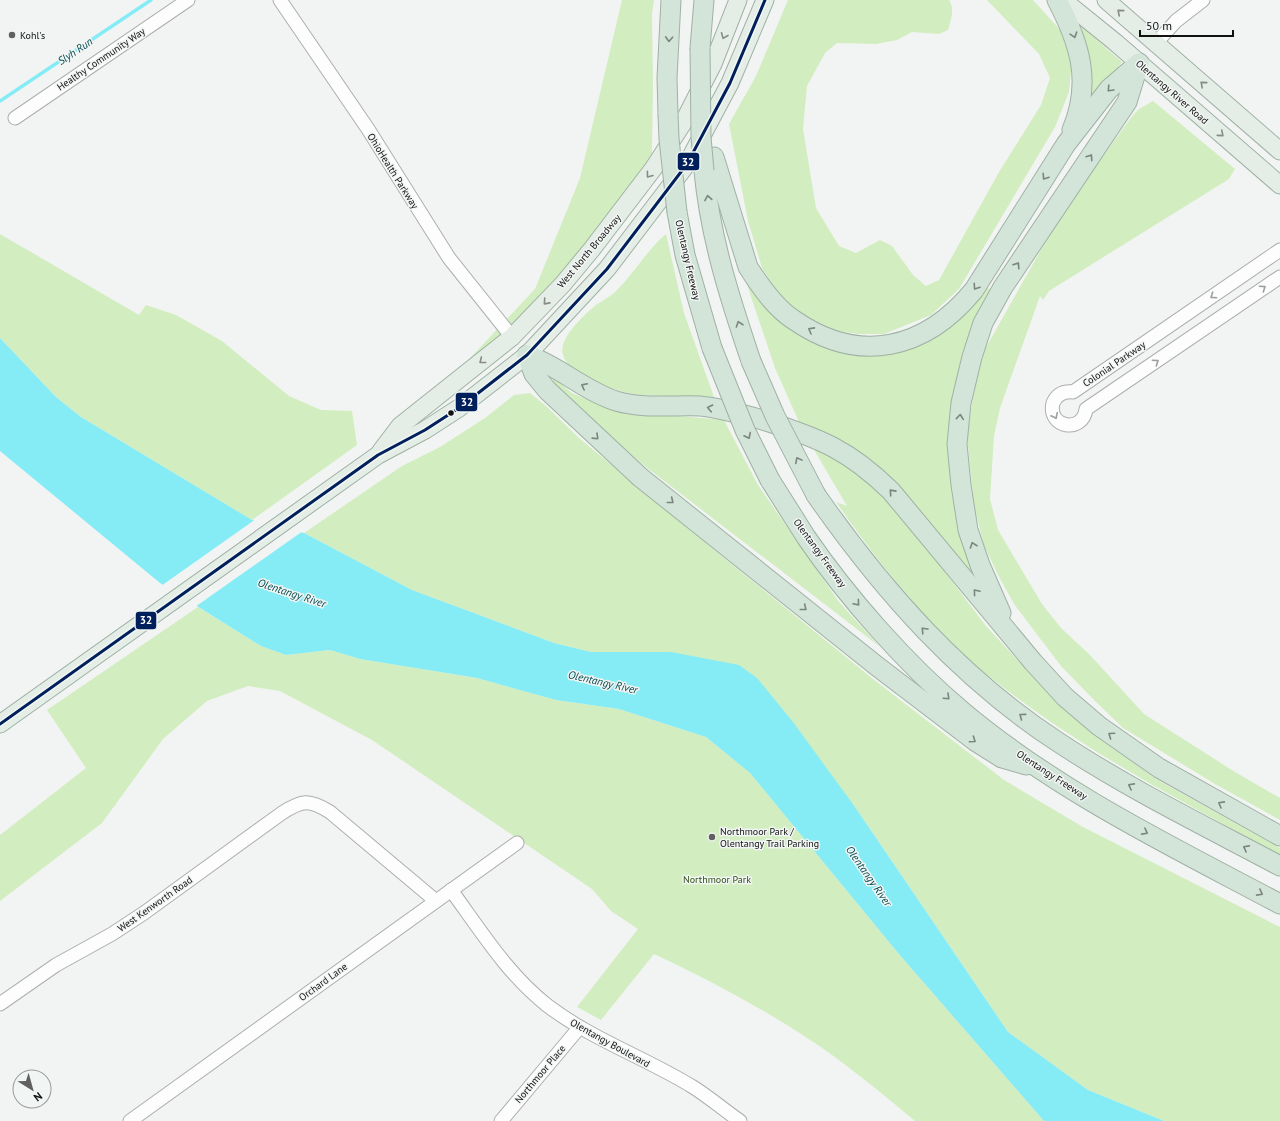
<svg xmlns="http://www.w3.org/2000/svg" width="1280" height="1121" font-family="'PT Sans',sans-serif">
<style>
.green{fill:#d2edbf}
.water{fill:#85ecf6}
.pier{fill:#f2f4f3}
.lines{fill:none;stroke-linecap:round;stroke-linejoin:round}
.stream{stroke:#85ecf6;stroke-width:3.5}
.minor-casing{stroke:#adaeae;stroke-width:15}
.major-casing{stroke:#9fb1a5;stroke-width:19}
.highway-casing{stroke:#9fb1a5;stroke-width:21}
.minor{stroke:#fdfdfd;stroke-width:13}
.major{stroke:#e4eee7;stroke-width:17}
.highway{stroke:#d3e4d9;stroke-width:19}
.highway-bridge-casing{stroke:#9fb1a5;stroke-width:21;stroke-linecap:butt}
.highway-bridge{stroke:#d3e4d9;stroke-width:19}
.bus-1-casing{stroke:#f1f5f3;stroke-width:6}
.bus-1{stroke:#00205b;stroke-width:3}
.oneway{stroke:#858b86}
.oneway2{stroke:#7b857f}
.oneway3{stroke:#9e9f9e}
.poi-dot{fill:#5f605f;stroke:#f1f5f3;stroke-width:1.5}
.bus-dot{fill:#101110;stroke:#f1f5f3;stroke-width:1.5}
.labels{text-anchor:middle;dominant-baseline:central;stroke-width:3;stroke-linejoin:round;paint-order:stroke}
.poi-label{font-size:10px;fill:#101110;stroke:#f1f5f3;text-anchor:start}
.street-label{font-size:10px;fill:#101110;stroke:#f1f5f3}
.park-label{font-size:10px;fill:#2e4d12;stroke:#f1f5f3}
.water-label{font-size:11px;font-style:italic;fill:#064b51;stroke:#f1f5f3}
.line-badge{stroke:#f1f5f3;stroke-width:1.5}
.badge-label{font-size:11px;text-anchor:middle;font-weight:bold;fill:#fff}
</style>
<rect width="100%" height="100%" fill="#f2f4f3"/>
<g class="green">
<path d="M622 0H654L652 14 653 84 652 153 632 186 570 263 542 295 511 327 458 371 535 289 580 178Z"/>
<path d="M788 0H949C955 9 951 20 948 30L939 34 912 32 897 40 876 44 837 43 825 53 807 86 803 129 816 208 839 246 856 253 880 240 892 246 913 275 926 286 939 280 999 172 1041 105 1050 78 1039 54 987 0H1033L1063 33 1072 61 1069 92 1055 127 959 289 931 315 884 334H859L838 331 812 321 790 306 776 291 762 268 748 221 729 124 756 76Z"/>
<path d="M1082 27 1122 62 1086 108 1081 33Z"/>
<path d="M1153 101 1235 169 1229 179 1049 291 1043 300 1040 296 1000 408 994 436 990 499 998 530 1042 604 1061 628 1089 654 1144 714 1235 772 1280 798V820L1215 784 1123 728 1095 701 1061 666 1014 604 998 575 984 545 974 506 967 435 975 386 985 349 1042 248 1074 196 1133 115 1139 109Z"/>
<path d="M0 234 139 315 146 305 176 315 222 341 289 396 321 410 352 411 357 445 252 520 81 417 56 397 0 338Z"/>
<path d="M666 234 684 313 714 397C690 396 665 397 641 395 620 393 555 374 563 345 567 331 585 314 596 305 603 300 612 296 618 289 635 272 647 250 666 234Z"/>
<path d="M745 279 815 342 932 338 965 315 986 286 992 291 949 432 952 497 967 550 981 583 842 443 799 422 775 368Z"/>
<path d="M555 379 572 393 611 410 724 420 758 485 839 602 879 646 646 467 580 412 551 381Z"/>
<path d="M530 393 546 406 579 438 692 532 873 679 1004 780 1083 827 1280 927V1121H1164L1088 1090 1008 1032 855 807 671 652H591L554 643 412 590 304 533 402 466 440 447 485 418 514 395Z"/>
<path d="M810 443 834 455 862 476 894 505 986 626 1035 679 1101 740 1156 779 1280 848V855C1187 804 1093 756 1008 691 986 674 963 657 944 636 904 595 869 549 836 502L847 506Z"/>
<path d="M198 607 261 646 286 655 330 650 360 659 477 678 556 700 619 709 706 737 750 773 898 953 1044 1121H915C879 1091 843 1061 804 1036 757 1005 705 978 654 954L601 1020 577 1007 638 929 611 911 592 889 372 740 280 691 248 686 207 701 163 739 102 823 0 901V835L86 768 47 710Z"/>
</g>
<path class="water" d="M0 338 56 397 81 417 252 520 304 533 412 590 554 643 591 652H671L739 665 757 678 793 722 855 807 1008 1032 1088 1090 1164 1121H1044L898 953 750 773 706 737 619 709 556 700 477 678 360 659 330 650 286 655 261 646 160 583 0 451Z"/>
<path class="pier" d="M256 519 303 531 195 607 161 586Z"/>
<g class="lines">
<path class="stream" d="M0 101 151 0"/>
<defs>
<g id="minor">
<path d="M280 0 368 129 449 258 512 337"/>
<path d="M1156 43 1176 21 1203 0"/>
<path d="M15 118 188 0"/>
<path d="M1280 250 1073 392C1064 391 1057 394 1053 403 1047 428 1083 434 1086 409L1280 277"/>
<path d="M451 890C481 931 508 975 548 1006 593 1040 646 1058 693 1087 709 1097 724 1110 740 1121"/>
<path d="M0 1004 56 965 112 934 144 913 282 813C302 800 309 799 330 812L436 901"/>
<path d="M130 1121 517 843"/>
<path d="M501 1121 579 1028"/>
</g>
<g id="major">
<path d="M1063 0 1115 42 1280 185"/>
<path d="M1106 0 1280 151"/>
<path d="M381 451 400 426 512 337 563 284 592 249 653 169 683 123 713 64 738 0"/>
<path d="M0 724 378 455 425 430 459 408 527 355 607 269 687 164 730 83 765 0"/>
</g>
<g id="highway">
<path d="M1057 0C1080 44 1092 82 1072 130"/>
<path d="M700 48 704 0"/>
<path d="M668 114 667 78 671 0"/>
<path d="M714 157 748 267C760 286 775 308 794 320 859 365 925 350 974 290L1066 144 1109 89 1139 63"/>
<path d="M704 171C710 237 730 299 751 361"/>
<path d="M677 212 685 255 712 348"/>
<path d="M527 355C559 366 583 390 616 401 642 409 673 405 700 406 722 408 745 415 766 421 821 439 849 450 891 491L1033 662 1065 697 1099 726 1159 768 1280 836"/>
<path d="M527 355 534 374 547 390 640 477 878 667 975 741 1002 758 1026 765"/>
<path d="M770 480C782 499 794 518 806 537 847 597 906 664 962 711 1057 791 1171 846 1280 904"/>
<path d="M816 495C883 591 960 678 1058 742 1129 789 1205 826 1280 866"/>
<path d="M1001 613 980 565 968 530 961 485 957 444 961 403 972 357 983 323 1003 287 1127 102 1139 63"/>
</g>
</defs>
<use href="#minor" class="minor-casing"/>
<use href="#major" class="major-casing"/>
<use href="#highway" class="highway-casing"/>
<use href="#minor" class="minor"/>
<use href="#major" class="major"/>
<use href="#highway" class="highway"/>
<defs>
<g id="highway-bridge">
<path d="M700 48 701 137 704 171"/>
<path d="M668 114 669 139 677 212"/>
<path d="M712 348 745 430 770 480"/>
<path d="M751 361 775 416 816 495"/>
</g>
</defs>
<use href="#highway-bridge" class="highway-bridge-casing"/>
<use href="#highway-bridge" class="highway-bridge"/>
<defs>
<path id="bus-1" d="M0 724 378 455 425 430 459 408 527 355 607 269 687 164 730 83 765 0"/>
</defs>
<use href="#bus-1" class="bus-1-casing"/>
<use href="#bus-1" class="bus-1"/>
</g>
<defs><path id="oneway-chevron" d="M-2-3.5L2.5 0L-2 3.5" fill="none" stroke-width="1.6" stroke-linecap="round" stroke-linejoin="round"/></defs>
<g class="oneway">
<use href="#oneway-chevron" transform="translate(1120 12) rotate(-139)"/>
<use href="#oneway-chevron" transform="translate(724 36) rotate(112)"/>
<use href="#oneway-chevron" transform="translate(1203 84) rotate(-139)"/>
<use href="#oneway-chevron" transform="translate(1221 134) rotate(41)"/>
<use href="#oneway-chevron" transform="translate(649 175) rotate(127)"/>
<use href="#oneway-chevron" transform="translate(546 302) rotate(132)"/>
<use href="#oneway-chevron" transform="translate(482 361) rotate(142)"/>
</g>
<g class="oneway2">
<use href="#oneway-chevron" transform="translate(1074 35) rotate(72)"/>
<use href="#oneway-chevron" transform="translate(669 39) rotate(93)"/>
<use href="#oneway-chevron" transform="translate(1110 89) rotate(133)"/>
<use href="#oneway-chevron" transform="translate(1090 157) rotate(-56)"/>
<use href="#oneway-chevron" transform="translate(1045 177) rotate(123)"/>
<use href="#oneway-chevron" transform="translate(708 198) rotate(-100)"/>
<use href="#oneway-chevron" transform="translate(1017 265) rotate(-57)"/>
<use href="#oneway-chevron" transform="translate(976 287) rotate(124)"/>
<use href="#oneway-chevron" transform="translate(739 324) rotate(-109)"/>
<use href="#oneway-chevron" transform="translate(811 330) rotate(-151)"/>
<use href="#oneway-chevron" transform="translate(584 386) rotate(-153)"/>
<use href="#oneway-chevron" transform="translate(710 408) rotate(-168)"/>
<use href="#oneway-chevron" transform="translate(960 417) rotate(-84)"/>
<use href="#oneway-chevron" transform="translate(748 436) rotate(63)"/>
<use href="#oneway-chevron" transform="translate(596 437) rotate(44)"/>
<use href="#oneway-chevron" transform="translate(798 460) rotate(-118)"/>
<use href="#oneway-chevron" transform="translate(892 492) rotate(-132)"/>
<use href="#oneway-chevron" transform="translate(671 501) rotate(39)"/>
<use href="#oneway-chevron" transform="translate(973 545) rotate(-109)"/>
<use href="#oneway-chevron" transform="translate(976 592) rotate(-130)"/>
<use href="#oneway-chevron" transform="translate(857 603) rotate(49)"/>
<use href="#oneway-chevron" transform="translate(804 608) rotate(39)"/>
<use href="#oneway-chevron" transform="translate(924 630) rotate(-133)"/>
<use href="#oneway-chevron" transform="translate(947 697) rotate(43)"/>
<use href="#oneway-chevron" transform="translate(1022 716) rotate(-143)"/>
<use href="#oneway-chevron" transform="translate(1111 735) rotate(-145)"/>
<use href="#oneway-chevron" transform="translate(973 740) rotate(35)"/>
<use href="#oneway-chevron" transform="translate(1131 786) rotate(-152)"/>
<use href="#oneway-chevron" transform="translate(1221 804) rotate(-151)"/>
<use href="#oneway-chevron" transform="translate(1145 832) rotate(28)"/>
<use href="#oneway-chevron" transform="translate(1246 848) rotate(-152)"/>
<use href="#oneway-chevron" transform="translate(1260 893) rotate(28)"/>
</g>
<g class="oneway3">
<use href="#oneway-chevron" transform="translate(1263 288) rotate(-34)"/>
<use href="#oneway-chevron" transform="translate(1213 296) rotate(146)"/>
<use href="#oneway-chevron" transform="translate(1156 362) rotate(-34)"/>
<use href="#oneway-chevron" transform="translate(1055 416) rotate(64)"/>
</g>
<g class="poi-dot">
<circle cx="12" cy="35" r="4"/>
<circle cx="712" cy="837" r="4"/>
</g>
<circle class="bus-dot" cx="451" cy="413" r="3.5"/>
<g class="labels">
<g class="poi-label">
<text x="20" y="35">Kohl's</text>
<text x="720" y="831">Northmoor Park /<tspan x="720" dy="12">Olentangy Trail Parking</tspan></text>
</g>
<g class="street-label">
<text transform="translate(101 59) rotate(-34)">Healthy Community Way</text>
<text transform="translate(1172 92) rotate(41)">Olentangy River Road</text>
<text transform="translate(393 171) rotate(58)">OhioHealth Parkway</text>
<text transform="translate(589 251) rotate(-50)">West North Broadway</text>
<text transform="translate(688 260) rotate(77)">Olentangy Freeway</text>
<text transform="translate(1114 364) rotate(-34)">Colonial Parkway</text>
<text transform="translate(820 553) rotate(54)">Olentangy Freeway</text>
<text transform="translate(1052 775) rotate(33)">Olentangy Freeway</text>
<text transform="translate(155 904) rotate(-35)">West Kenworth Road</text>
<text transform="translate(323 982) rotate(-36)">Orchard Lane</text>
<text transform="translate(610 1043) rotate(29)">Olentangy Boulevard</text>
<text transform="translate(540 1074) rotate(-50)">Northmoor Place</text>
</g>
<g class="park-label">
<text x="717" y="879">Northmoor Park</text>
</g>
<g class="water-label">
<text transform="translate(75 51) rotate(-34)">Slyh Run</text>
<text transform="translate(292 593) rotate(18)">Olentangy River</text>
<text transform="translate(603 682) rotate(13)">Olentangy River</text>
<text transform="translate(869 876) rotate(55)">Olentangy River</text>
</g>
</g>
<g class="line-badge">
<rect x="677" y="152" width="23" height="19" rx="4" fill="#00205b"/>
<rect x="455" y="392" width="23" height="20" rx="4" fill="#00205b"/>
<rect x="135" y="611" width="22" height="19" rx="4" fill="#00205b"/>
</g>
<g class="badge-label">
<text x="688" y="166">32</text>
<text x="467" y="406">32</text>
<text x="146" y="624">32</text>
</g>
<g transform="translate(32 1089) rotate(143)"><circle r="19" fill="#f1f5f3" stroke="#979a98"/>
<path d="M0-3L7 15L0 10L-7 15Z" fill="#5f605f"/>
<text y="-6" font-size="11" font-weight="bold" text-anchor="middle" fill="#101110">N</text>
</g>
<path d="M1140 30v6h93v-6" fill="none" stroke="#101110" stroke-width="2"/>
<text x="1146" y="30" font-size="12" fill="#101110" stroke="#f1f5f3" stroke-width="3" paint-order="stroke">50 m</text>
</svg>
